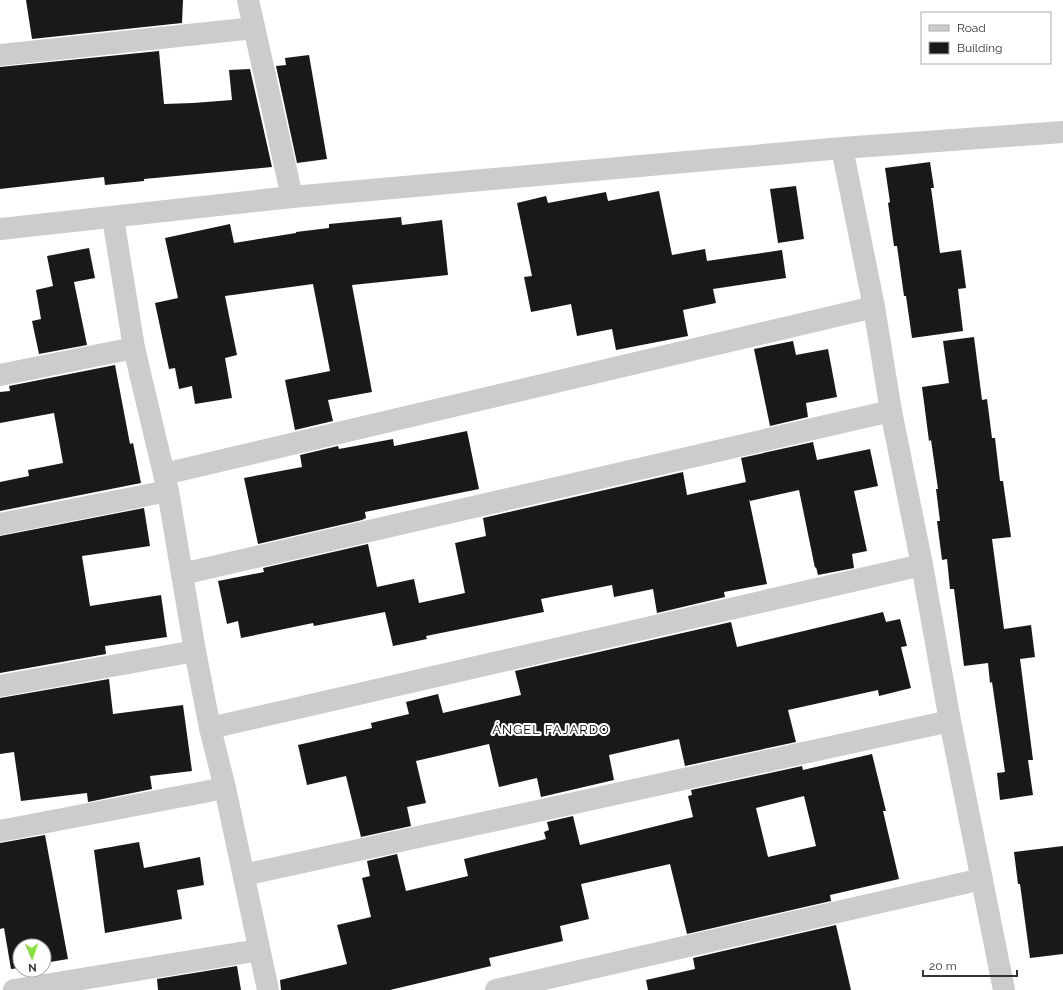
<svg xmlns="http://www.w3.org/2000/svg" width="1063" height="990" font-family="Raleway,sans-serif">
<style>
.building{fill:#191919;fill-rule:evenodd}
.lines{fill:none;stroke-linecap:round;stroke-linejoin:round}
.minor{stroke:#ccc;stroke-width:22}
.labels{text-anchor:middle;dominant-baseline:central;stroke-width:4;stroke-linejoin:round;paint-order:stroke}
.neighbourhood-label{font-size:13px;letter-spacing:1px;fill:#000;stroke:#fff}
</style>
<rect width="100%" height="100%" fill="#fff"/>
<g class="building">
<path d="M26 0H183L182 23 32 39Z"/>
<path d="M159 51 164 104 193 103 232 100 229 70 250 69 272 167 144 179V181L105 185 104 177 0 189V67Z"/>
<path d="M309 55 327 159 297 163 276 66 286 65 285 58Z"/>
<path d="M930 162 934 188H931L940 253 961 250 966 288 958 289 963 331 912 338 906 296H904L897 246H894L888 203 890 202 885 168Z"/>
<path d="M796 186 804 239 778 243 770 189Z"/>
<path d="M659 191 672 255 705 249 707 261 782 250 786 278 713 289 716 303 683 310 688 336 616 350 612 329 577 336 571 304 531 312 524 277 532 276 517 203 546 196 548 203 606 192 608 201Z"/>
<path d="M401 217 402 225 442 220 448 275 352 285 372 392 328 400 333 421 295 430 285 380 330 371 313 284 225 296 237 355 225 358 232 398 195 404 192 386 179 389 175 368 169 369 155 303 178 298 165 238 230 224 234 243 296 233V232L329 228V224Z"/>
<path d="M89 248 95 278 74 282 87 345 39 354 32 321 41 319 36 290 53 286 47 256Z"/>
<path d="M974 337 982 400 987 399 992 438H995L1000 481H1003L1011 537 992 539 1004 629 1031 625 1035 657 1020 659 1033 760H1028L1033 795 1000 800 997 773 1005 772 992 682 990 683 988 663 964 666 954 589H950L947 559 942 560 937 521H940L936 489H938L931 440 929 441 922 387 949 383 943 341Z"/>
<path d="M793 341 796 355 828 349 837 397 806 403 808 417 770 426 754 349Z"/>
<path d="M115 365 130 444 133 443 141 483 0 511V482L29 476 28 470 63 463 54 413 0 423V392L10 391 9 386Z"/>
<path d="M467 431 479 489 365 512 366 518 362 520 258 544 244 478 302 467 300 455 338 446 339 449 393 439 394 446Z"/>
<path d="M813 442 817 460 870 449 878 486 854 491 867 551 852 554 854 568 818 575 816 567 815 568 799 490 750 501 749 499 767 584 724 592 725 597 657 613 653 589 614 597 612 585 541 599 544 612 426 636 427 639 393 646 385 612 314 626 313 623 241 638 238 621 227 624 218 581 264 572 263 568 368 544 377 587 414 579 419 603 465 593 455 543 486 536 483 518 683 472 687 495 746 482 741 458Z"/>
<path d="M144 508 150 546 82 556 90 606 161 595 167 637 105 646 106 654 0 673V536Z"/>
<path d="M883 612 886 622 900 619 907 646 901 647 911 688 879 696 878 690 788 710 796 742 685 766 679 739 609 755 614 780 541 797 537 778 499 787 489 744 416 761 426 803 407 807 411 826 361 837 346 776 307 785 298 745 372 728 371 723 409 714 406 702 438 694 443 713 521 695 515 671 731 622 737 647Z"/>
<path d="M109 679 113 714 183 705 192 771 150 776 152 789 88 802 87 793 21 801 14 752 0 754V698Z"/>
<path d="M872 754 886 811H883L899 879 830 895 831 901 687 934 670 864 581 884 589 919 560 926 563 941 489 958 491 966 390 990H281L280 980 347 964 337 925 371 917 362 878 370 876 367 861 397 854 406 891 468 876 464 859 546 839 544 832 549 830 547 822 573 816 580 845 693 817 688 796 692 795 691 790 802 766 803 770ZM804 796 816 846 768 857 756 808Z"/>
<path d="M45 835 68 959 44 963V946H20V968L11 969 4 928 0 929V843Z"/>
<path d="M139 842 144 868 200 857 204 885 177 890 182 919 105 933 94 850Z"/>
<path d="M1063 846V954L1030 958 1020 884H1018L1014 852Z"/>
<path d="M836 925 851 990H648L646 980 695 969 693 958Z"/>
<path d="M237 966 241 990H158L157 979Z"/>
</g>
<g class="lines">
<g class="minor">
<path d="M248 0 292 197"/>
<path d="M0 55 254 28"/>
<path d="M842 148 874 307 891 411 922 565 950 721 1004 990"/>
<path d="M113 218 134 348 168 491 195 651 210 728 225 788 268 990"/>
<path d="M0 229 292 197 842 148 1063 132"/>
<path d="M0 375 134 348"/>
<path d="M164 474 874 307"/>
<path d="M0 524 168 491"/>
<path d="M182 574 891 411"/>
<path d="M0 686 195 651"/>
<path d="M210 728 922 565"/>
<path d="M0 831 225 788"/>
<path d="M244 875 950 721"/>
<path d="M14 990 259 950"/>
<path d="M496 990 982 879"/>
</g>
</g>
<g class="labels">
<g class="neighbourhood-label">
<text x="551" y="729">ÁNGEL FAJARDO</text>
</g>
</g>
<rect x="921" y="12" width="130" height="52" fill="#ffffff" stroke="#adadad"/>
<rect x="929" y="25" width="20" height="6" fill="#cccccc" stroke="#adadad"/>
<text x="957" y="32" font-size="12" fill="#323232">Road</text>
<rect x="929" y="42" width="20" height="12" fill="#191919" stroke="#adadad"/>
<text x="957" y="52" font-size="12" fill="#323232">Building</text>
<g transform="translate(32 958) rotate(178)"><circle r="19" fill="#ffffff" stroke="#adadad"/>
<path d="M0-3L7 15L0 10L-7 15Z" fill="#88e23b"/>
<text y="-6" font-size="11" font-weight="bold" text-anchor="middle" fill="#323232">N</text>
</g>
<path d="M923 970v6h94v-6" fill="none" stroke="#323232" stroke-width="2"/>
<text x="929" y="970" font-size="12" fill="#323232" stroke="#ffffff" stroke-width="3" paint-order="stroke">20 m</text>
</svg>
